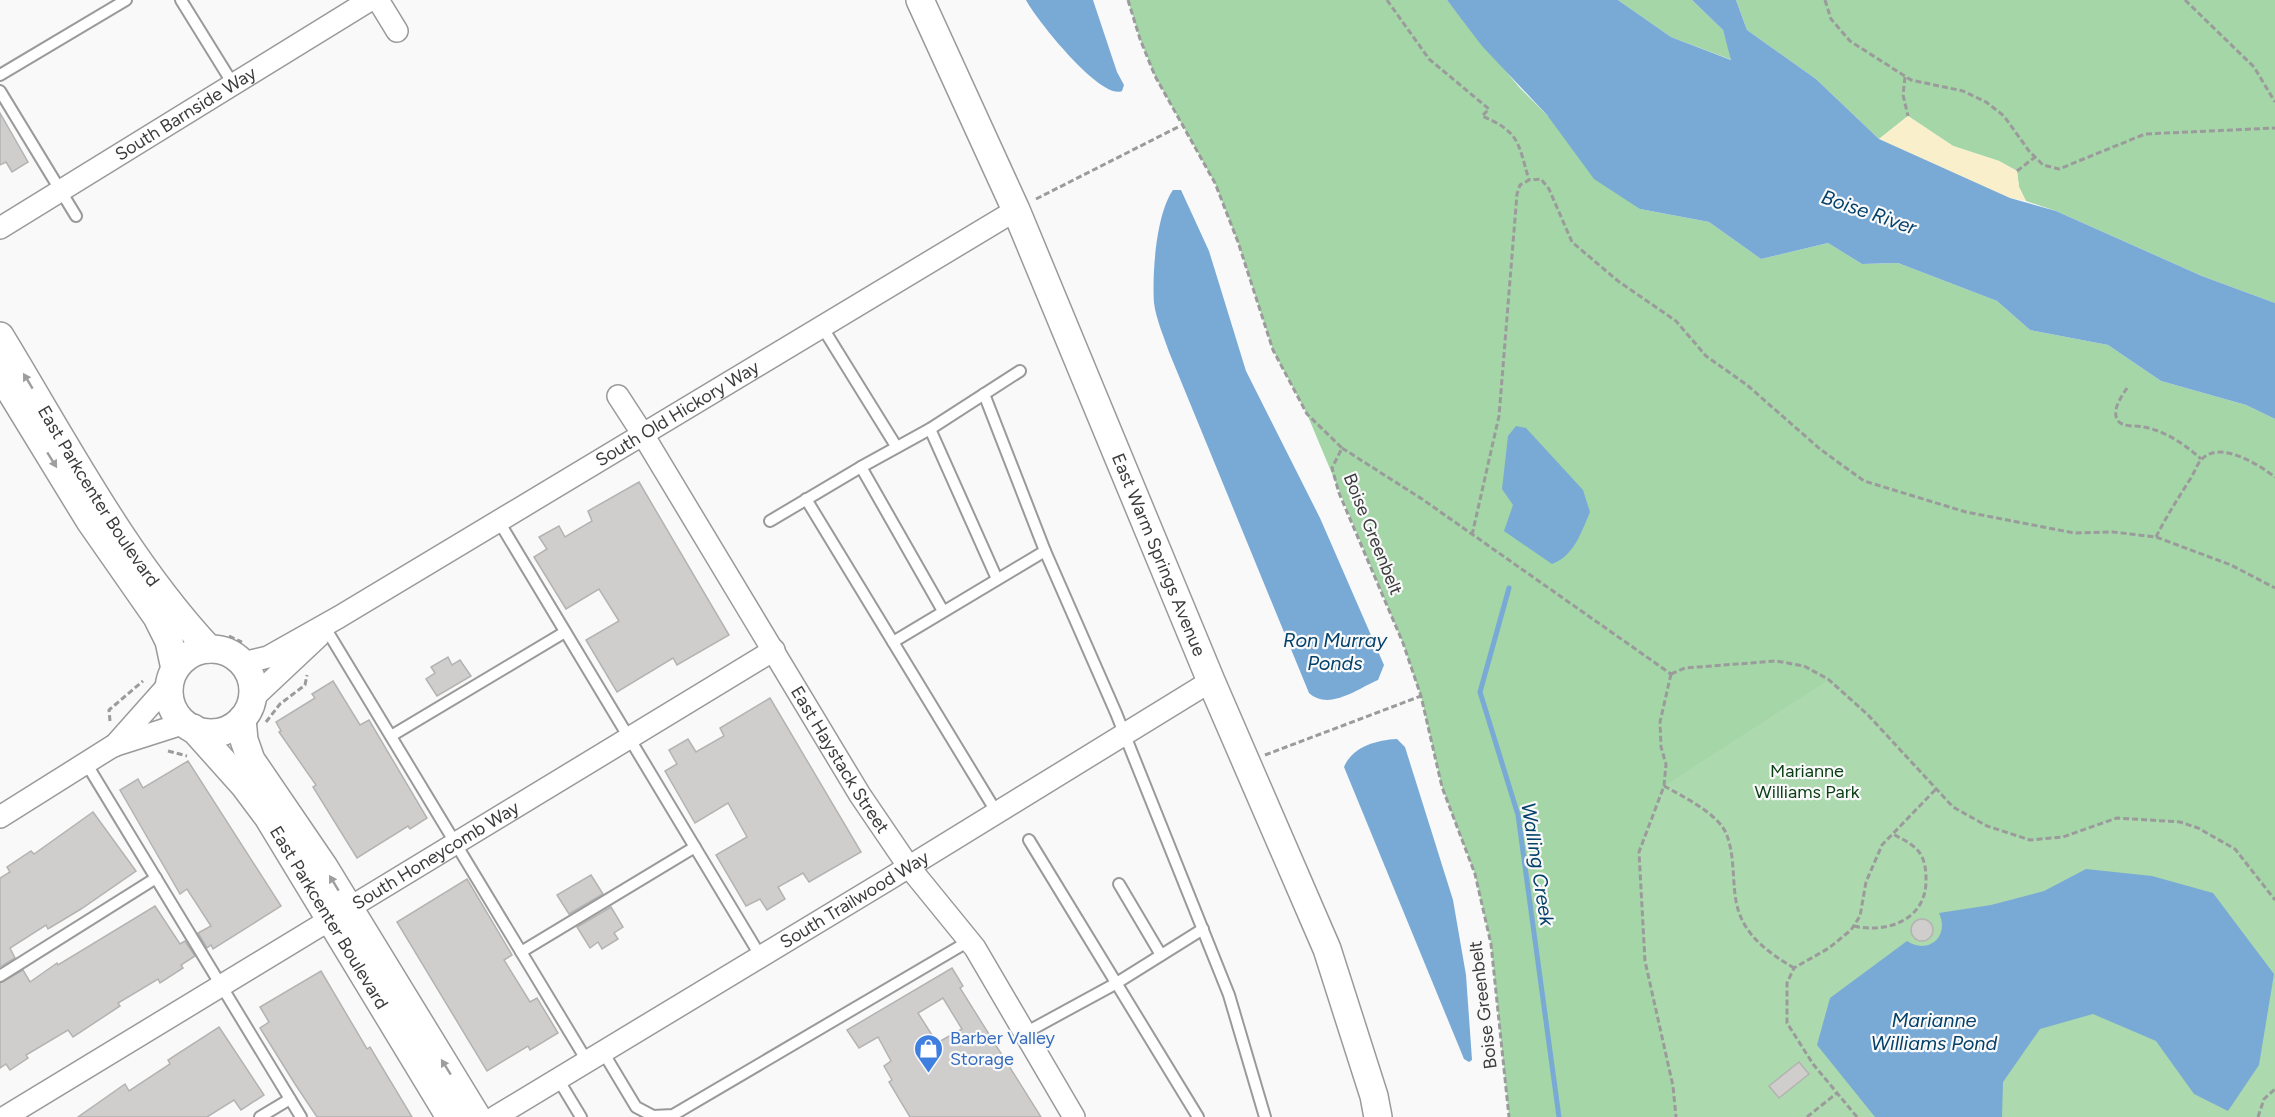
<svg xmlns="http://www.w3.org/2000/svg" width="2275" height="1117" font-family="Figtree,sans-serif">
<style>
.green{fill:#acd9ae}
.forest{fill:#a4d6a7}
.sand{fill:#f9efca}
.water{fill:#79aad6}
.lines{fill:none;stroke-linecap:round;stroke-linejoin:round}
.stream{stroke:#79aad6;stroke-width:5}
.building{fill:#cfcecd;stroke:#b4b3b2;stroke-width:1.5;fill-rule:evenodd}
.service-casing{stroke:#9a9a9b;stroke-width:14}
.minor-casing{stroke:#9a9a9b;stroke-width:24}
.tertiary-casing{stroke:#9a9a9b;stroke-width:30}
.path{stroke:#9b9b9c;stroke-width:3;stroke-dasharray:6 3;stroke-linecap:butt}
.service{stroke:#fff;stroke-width:10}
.minor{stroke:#fff;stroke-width:21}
.tertiary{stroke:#fff;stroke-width:27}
.oneway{fill:#9e9e9e}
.labels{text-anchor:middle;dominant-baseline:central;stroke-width:4.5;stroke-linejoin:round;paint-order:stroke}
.street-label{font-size:18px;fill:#3c3c3d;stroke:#f9f9fa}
.park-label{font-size:18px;fill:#083e13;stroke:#f9f9fa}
.shop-label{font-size:18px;fill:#366cbe;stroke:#f9f9fa;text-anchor:start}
.water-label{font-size:20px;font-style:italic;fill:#04416a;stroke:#f9f9fa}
</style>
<rect width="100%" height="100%" fill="#f9f9fa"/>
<path class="green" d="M1671 323 2275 534V1117H1523Z"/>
<g class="forest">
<path d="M1128 0H1447L1519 87 1640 209 1709 222 1761 259 1828 243 1862 264 1898 263 1997 301 2030 330 2108 345 2161 381 2246 405 2275 419V900L2235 849 2198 828 2180 822 2117 818 2063 837 2030 840 1987 826 1953 807 1868 715 1828 680 1664 786 1650 818 1639 852 1645 961 1673 1086 1676 1117H1509L1491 944 1475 874 1442 787 1421 696 1403 643 1307 414 1273 350 1238 242 1215 183 1155 76 1140 39Z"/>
<path d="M1618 0H1692L1723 30 1732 60 1671 37Z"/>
<path d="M1736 0H2275V303L2202 276 2056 211 2026 201 2019 187 2017 171 1999 161 1953 146 1908 116 1879 139 1816 79 1747 30Z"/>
</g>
<path class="sand" d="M1908 116 1953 146 1999 161 2017 171 2019 187 2026 201 2010 198 1879 139Z"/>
<g class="water">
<path d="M1026 0H1093L1117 72 1124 85 1122 91C1101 101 1035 18 1026 0Z"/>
<path d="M1447 0H1618L1671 37 1731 60 1723 30 1692 0H1736L1747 30 1816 79 1879 139 2010 198 2056 211 2202 276 2275 303V419L2246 405 2161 381 2108 345 2030 330 1997 301 1898 263 1862 264 1828 243 1761 259 1709 222 1640 209 1594 179 1547 115 1482 46Z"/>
<path d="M1173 190H1181L1209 251 1246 371 1320 518 1384 665 1378 680C1357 689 1329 711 1309 693L1169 352C1164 337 1156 319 1154 303 1152 274 1156 214 1173 190Z"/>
<path d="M1516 426 1526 428 1583 490 1590 512C1581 533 1574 556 1552 564L1504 531 1513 505 1502 489 1508 436Z"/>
<path d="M1397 739 1405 747 1453 900 1466 975 1472 1060 1469 1062 1464 1059 1344 767C1352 747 1376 740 1397 739Z"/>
<path d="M2086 869 2152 876 2213 893 2274 974 2259 1065 2228 1111 2194 1094 2156 1041 2093 1014 2040 1029 2003 1082 2002 1117H1875L1817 1045 1830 998 1907 941C1928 955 1950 937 1939 913L1991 905 2044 891Z"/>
</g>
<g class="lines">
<path class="stream" d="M1509 588 1480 692 1518 815 1559 1117"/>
</g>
<g class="building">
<path d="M0 113 28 162 12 172 6 162 0 165Z"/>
<path d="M639 482 729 635 677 665 673 658 617 692 586 640 619 621 599 589 566 609 534 557 547 549 539 537 559 526 565 537 592 521 588 511Z"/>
<path d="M448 657 452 665 460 660 471 676 437 696 426 679 435 673 431 667Z"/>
<path d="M333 681 360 725 369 720 427 818 410 829 408 826 357 858 313 787 316 785 279 732 281 731 276 722 315 698 312 694Z"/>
<path d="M770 698 861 852 809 882 803 873 778 887 785 899 767 910 760 899 746 906 716 855 747 837 728 803 695 823 665 771 677 764 669 750 688 739 696 752 724 736 720 728Z"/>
<path d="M188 761 281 906 213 949 211 945 207 948 198 933 211 926 187 889 180 894 120 790 138 779 143 788Z"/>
<path d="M93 812 136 871 81 909 48 929 46 925 10 948 15 958 0 967V878L10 872 7 867 31 851 34 854Z"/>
<path d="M591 875 603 894 569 914 557 895Z"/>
<path d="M467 879 512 955 504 960 530 1002 537 998 558 1033 530 1050 528 1046 487 1071 397 922Z"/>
<path d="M155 906 180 944 185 941 195 956 181 965 183 968 160 983 158 979 118 1003 120 1006 73 1037 68 1030 26 1055 28 1058 10 1070 6 1064 0 1068V983L23 970 30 982 57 963 58 965Z"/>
<path d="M611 907 623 927 614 933 618 939 602 949 598 942 590 948 577 927Z"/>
<circle cx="1922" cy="930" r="11"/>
<path d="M952 968 963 986 960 988 1041 1117H910L889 1082 892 1080 884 1066 891 1061 878 1037 859 1048 847 1030ZM943 998 962 1029 937 1043 918 1013Z"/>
<path d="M321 971 367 1049 370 1047 412 1117H317L295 1084 260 1028 269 1022 260 1007Z"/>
<path d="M219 1027 264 1095 241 1110 234 1100 207 1117H78L125 1084 129 1091 170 1064 168 1060Z"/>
<path d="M1799 1062 1809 1074 1779 1098 1769 1086Z"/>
</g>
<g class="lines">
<defs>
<g id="service">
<path d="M181 0 233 84"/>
<path d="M0 75 126 0"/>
<path d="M0 91 76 216"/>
<path d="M821 325 896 446"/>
<path d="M861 467 930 429"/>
<path d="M806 499 997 813"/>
<path d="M498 520 761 957"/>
<path d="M770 521 861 467 943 611"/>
<path d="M1045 551 1116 713 1229 995 1265 1117"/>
<path d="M997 579 930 429 1020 371"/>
<path d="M326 629 587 1061"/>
<path d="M893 642 1045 551 984 394"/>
<path d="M391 736 565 632"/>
<path d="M86 763 301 1117"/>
<path d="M1029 840 1198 1117"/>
<path d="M1119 884 1161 955"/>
<path d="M521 952 695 847"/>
<path d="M0 976 156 878"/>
<path d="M1025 1033 1115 984 1203 929"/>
<path d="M603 1052 636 1107 653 1116 673 1115 969 941"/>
<path d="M558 1079 581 1117"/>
<path d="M260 1117 290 1099"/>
</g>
<g id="minor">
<path d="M378 0 397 31"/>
<path id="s1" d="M0 228 370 0"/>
<path id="s2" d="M618 396 642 433 860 795 909 867 975 948 1074 1117"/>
<path id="s3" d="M243 663 268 657 339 617 1016 210"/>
<path d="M253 698 319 636"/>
<path d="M114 746 170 683"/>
<path d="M0 817 113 746 185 723"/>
<path id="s4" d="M5 1117 774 650"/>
<path id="s5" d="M495 1117 889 879 1211 681"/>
</g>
<g id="tertiary">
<path id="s6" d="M920 0 1016 210 1211 681 1327 949 1374 1096 1378 1117"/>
<path id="s7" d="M0 336C64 441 125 559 209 649"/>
<path d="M0 374 90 521 157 617 169 641 175 669"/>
<circle cx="211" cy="691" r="42"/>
<path d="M242 719 244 740 251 760 324 867 477 1117"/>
<path id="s8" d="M193 728 244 785 268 817 450 1117"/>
</g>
</defs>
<use href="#service" class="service-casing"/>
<use href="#minor" class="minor-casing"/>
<use href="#tertiary" class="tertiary-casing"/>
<g class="path">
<path d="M1128 0 1140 39 1155 76 1215 183 1238 242 1273 350 1307 414 1342 448 1332 468 1339 493 1403 643 1421 696 1442 787 1475 874 1491 944 1509 1117"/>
<path d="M1387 0 1429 59 1489 109 1482 116C1520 132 1518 143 1529 180"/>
<path d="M1825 0 1831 19 1850 41 1911 80 1963 91 1986 102 2004 116 2029 151 2043 165 2059 169 2145 134 2275 128"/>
<path d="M2185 0 2254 67 2275 102"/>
<path d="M1905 77 1903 95 1908 116"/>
<path d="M2017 171 2035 157"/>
<path d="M1036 199 1180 126"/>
<path d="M2127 388C2122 396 2112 409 2117 419 2121 428 2135 425 2143 427 2164 430 2186 445 2201 459"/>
<path d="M1342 448 1422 499 1671 674"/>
<path d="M1472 535 1499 416 1517 194 1520 185 1529 180 1541 179 1549 189 1572 242 1618 281 1676 321 1706 356 1747 385 1820 449 1864 481 1966 512 2074 533 2113 532 2156 537 2231 565 2275 588"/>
<path d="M2156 537C2166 517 2177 500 2189 481 2194 474 2197 463 2203 458 2222 441 2259 465 2275 477"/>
<path d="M229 636 242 642"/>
<path d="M1671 674 1685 668 1776 661 1804 666 1828 679 1868 715 1953 807 1987 826 2030 840 2063 837 2117 818 2180 822 2198 828 2235 849 2275 900"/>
<path d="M1671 674 1660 722 1661 747 1666 764 1664 786 1639 852 1645 961 1673 1086 1676 1117"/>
<path d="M110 721 109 710 143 681"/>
<path d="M266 722 280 704 305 685 307 675"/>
<path d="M168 751 187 756"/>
<path d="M1265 755 1421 696"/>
<path d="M1664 786C1682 796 1717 813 1726 833 1735 855 1732 878 1736 901 1742 934 1766 951 1794 968"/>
<path d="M1854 926C1888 934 1927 919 1926 879 1926 870 1925 860 1919 852 1913 844 1902 839 1893 834"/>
<path d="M1807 1117 1837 1093"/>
<path d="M1857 1117 1813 1064 1787 1023V983L1794 968 1829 948 1851 930 1860 916 1866 882 1882 845 1936 789"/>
<path d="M2258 1117 2264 1099 2275 1089"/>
</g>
<use href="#service" class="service"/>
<use href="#minor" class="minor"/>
<use href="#tertiary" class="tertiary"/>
</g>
<defs><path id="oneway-solid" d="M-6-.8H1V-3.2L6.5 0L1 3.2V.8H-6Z" transform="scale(1.5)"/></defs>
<g class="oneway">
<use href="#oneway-solid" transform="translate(28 381) rotate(-121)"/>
<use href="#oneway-solid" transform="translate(52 460) rotate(58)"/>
<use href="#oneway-solid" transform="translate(334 883) rotate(-121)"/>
<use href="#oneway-solid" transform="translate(446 1067) rotate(-122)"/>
</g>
<defs>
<symbol id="shop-pin" viewBox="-11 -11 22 30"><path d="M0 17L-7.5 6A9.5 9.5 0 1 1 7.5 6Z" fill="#3f7fe0" stroke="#f9f9fa"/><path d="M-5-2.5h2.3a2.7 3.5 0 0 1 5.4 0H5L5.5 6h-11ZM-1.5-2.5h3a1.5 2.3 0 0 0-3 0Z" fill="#fff"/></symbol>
</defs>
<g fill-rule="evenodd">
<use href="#shop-pin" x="912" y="1032" width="33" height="45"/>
</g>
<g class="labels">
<g class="street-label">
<text stroke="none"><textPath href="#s1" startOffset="218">South Barnside Way</textPath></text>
<text stroke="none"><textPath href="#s3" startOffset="502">South Old Hickory Way</textPath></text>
<text stroke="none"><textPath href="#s7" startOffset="188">East Parkcenter Boulevard</textPath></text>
<text transform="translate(1373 534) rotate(68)">Boise Greenbelt</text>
<text stroke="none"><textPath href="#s6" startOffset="604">East Warm Springs Avenue</textPath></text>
<text stroke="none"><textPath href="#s2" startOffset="426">East Haystack Street</textPath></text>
<text stroke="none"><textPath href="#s4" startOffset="504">South Honeycomb Way</textPath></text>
<text stroke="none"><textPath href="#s5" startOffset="420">South Trailwood Way</textPath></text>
<text stroke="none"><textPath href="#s8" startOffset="234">East Parkcenter Boulevard</textPath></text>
<text transform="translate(1483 1005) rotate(-97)">Boise Greenbelt</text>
</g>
<g class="park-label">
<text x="1807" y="771">Marianne<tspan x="1807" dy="21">Williams Park</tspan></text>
</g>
<g class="shop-label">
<text x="950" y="1038">Barber Valley<tspan x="950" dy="21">Storage</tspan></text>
</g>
<g class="water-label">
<text transform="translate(1869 212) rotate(19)">Boise River</text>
<text x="1335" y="640">Ron Murray<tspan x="1335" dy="23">Ponds</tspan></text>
<text transform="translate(1538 864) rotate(81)">Walling Creek</text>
<text x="1934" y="1020">Marianne<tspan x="1934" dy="23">Williams Pond</tspan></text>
</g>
</g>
</svg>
